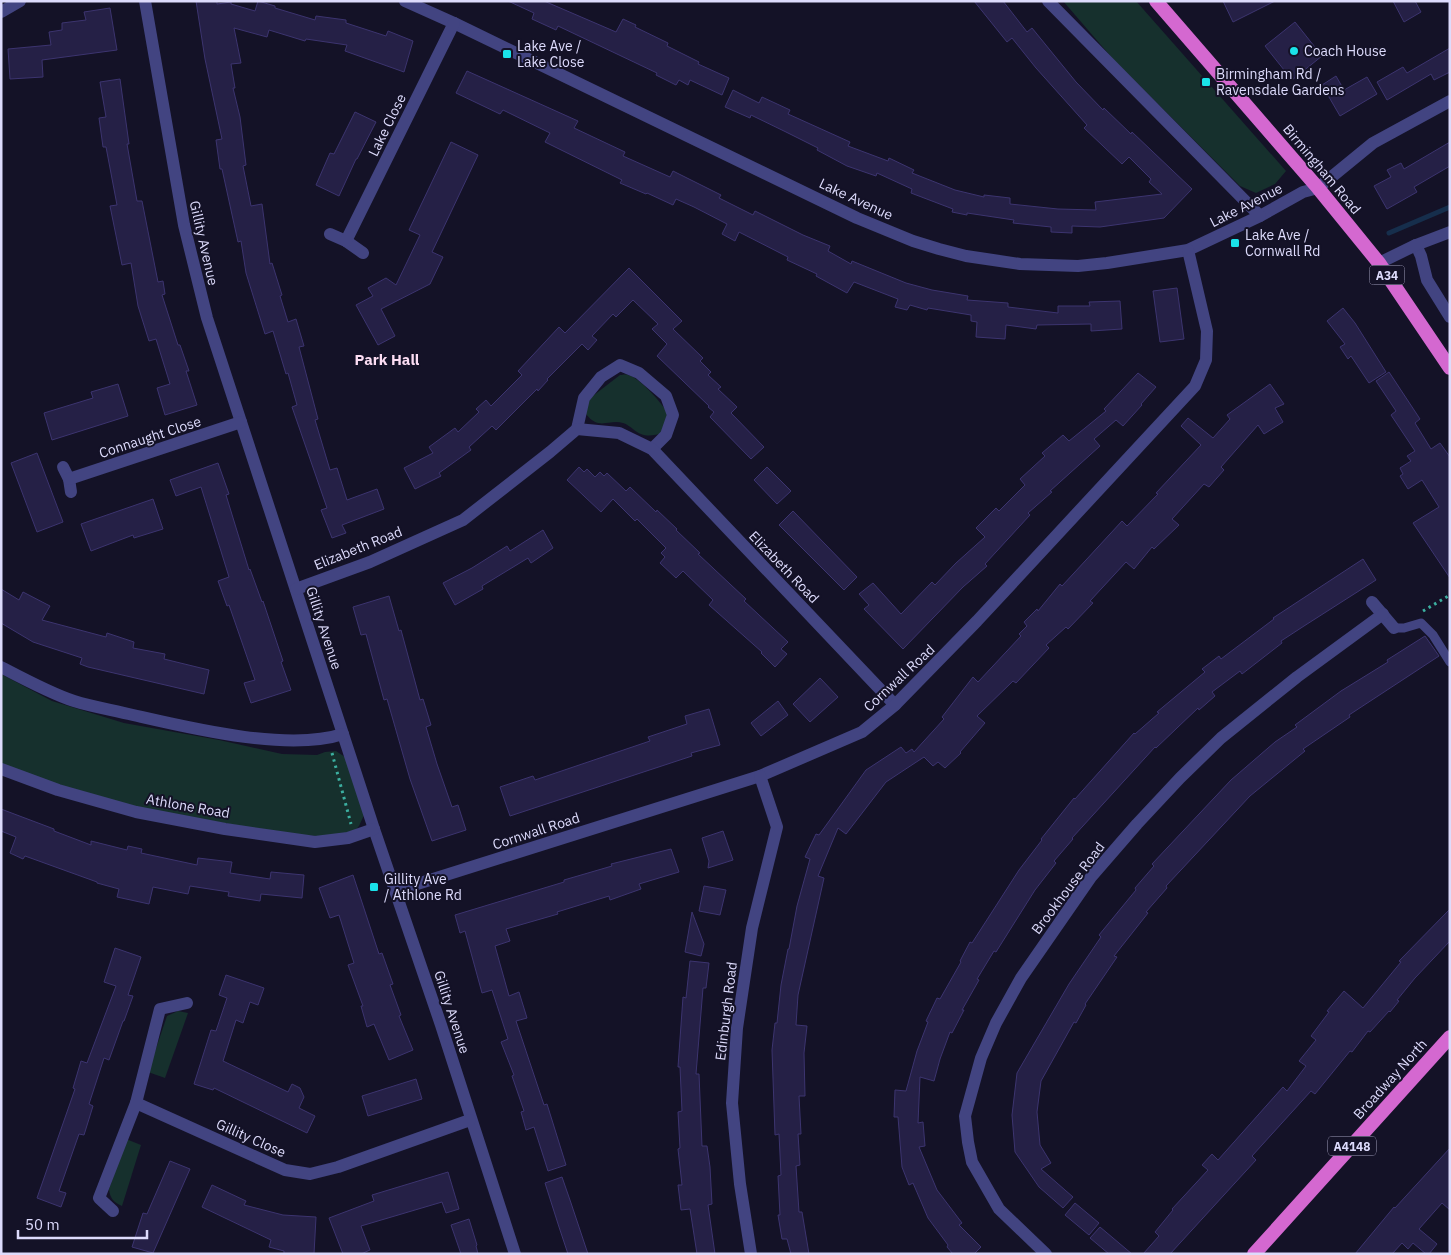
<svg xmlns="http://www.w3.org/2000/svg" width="1451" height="1255" font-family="'IBM Plex Sans',sans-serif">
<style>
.green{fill:#16302d}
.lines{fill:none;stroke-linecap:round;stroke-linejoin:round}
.stream{stroke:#162e4c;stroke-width:5}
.building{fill:#252046;stroke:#3c346f}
.path{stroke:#3cafa0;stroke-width:3;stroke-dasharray:2.5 4;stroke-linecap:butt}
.service{stroke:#424481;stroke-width:9}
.minor{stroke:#424481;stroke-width:12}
.trunk{stroke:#d468d0;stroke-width:14}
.poi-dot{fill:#1ae2e9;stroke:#141227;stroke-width:2}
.labels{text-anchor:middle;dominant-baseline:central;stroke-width:4;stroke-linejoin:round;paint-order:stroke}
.shield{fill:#141227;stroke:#a19fbc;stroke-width:1}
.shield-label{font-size:12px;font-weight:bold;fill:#dddbfc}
.poi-label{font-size:14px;fill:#dddbfc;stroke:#141227;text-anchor:start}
.street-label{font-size:14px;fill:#dddbfc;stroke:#141227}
.neighbourhood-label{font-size:15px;font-weight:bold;fill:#fcddf3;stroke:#141227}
</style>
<rect width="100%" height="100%" fill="#141227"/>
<g class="green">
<path d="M1063 1H1136L1286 171 1275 184 1256 193 1240 186 1113 59Z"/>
<path d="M620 375C623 375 625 374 628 375 639 377 663 404 668 414L663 433C652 436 643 438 633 429 630 427 627 424 623 423 608 419 599 431 586 414L589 399Z"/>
<path d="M1 674 52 701 124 723 219 740 282 754 317 755 325 752 336 751 345 757 365 813 359 826 348 838 285 834 129 806 79 793 1 764Z"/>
<path d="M178 1011 188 1013 165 1078 148 1072 167 1016Z"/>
<path d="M126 1139 141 1145 122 1206C113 1202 110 1198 109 1189Z"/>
</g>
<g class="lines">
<path class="stream" d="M1389 233 1450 207"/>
</g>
<g class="building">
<path d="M196 1H217V4L231 2V4L255 11 258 1 275 6V8L315 20 316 16 346 20V23L386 36 388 31 413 41 404 72 345 51 347 45 306 39 305 41 269 30 267 37 234 28 241 63 231 64 235 88H233L240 117 246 165 243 166 251 206 262 204 270 264 272 263 282 295 280 296 288 322 296 319 304 346 299 347 318 419 315 420 330 470 337 468 347 500 377 489 384 509 342 525 346 533 332 538 321 510 327 508 292 407 297 405 288 373 286 374 273 331 265 334 246 273 241 241 238 242 222 169H220L216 140 222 139 205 59Z"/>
<path d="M508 1H544L616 32 623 19 636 25 635 27 668 43 667 46 699 62 698 64 729 78 722 95 690 80 688 85 679 80 676 85 656 75 657 73 558 26 556 30 532 19 534 13Z"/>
<path d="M974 1H1003L1027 32 1032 28 1076 82 1103 110 1104 108 1131 134 1132 132 1192 189 1164 218 1100 227 1072 226V233L1051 232V227L1013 223 1014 220 967 213V215L952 212 953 209 911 193 912 189 877 173 876 176 847 166 817 150 818 148 786 132 751 115 750 118 725 107 733 90 759 103 762 97 790 110 788 114 850 142 848 146 888 161 889 158 914 170 912 173 955 190 984 197V195L1010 198V204L1058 209 1096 210 1095 202 1162 194 1149 182 1151 179 1129 157 1122 164 1084 128 1087 125 1036 68 1012 38 1007 42Z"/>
<path d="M1223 1H1275L1233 22Z"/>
<path d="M1393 1H1415L1421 12 1404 22Z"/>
<path d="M110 8 117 50 42 60 43 77 10 79 8 49 51 45 49 32 62 30V23L86 20 84 12Z"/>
<path d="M1295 22 1322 56 1292 80 1265 46Z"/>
<path d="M1450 48V72L1434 80 1431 74 1387 100 1377 82 1403 67 1407 73Z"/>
<path d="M467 71 578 121 574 128 625 152 623 156 670 177 673 171 721 195 719 198 753 215 755 211 803 235 830 246 828 251 851 264 852 261 906 283 932 290 968 296 967 300 1008 303V307L1058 313V306H1090L1089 302 1120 301 1122 329 1091 331V324L1037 325 1036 329 1006 325 1005 339 976 337 977 322 971 321V315L928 308 927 310 910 305 907 310 895 307 898 299 854 282 847 293 816 276 817 274 787 260 788 257 739 232 735 241 722 234 727 224 694 207 676 199 673 205 647 193 646 194 620 183 622 180 545 142 550 133 503 110 500 114 456 93Z"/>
<path d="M1336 76 1344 90 1367 77 1377 94 1340 116 1322 85Z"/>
<path d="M120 79 129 144H127L137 201H142L158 282 163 281 165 294 162 295 178 345H180L189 371H186L197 405 165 415 157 388 170 384 156 339 149 341 138 306 131 263 122 265 110 206 117 205 106 147H103L99 118 106 117 100 82Z"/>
<path d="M355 112 376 122 357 159H356L339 196 316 185 330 153 334 154Z"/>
<path d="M451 142 478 155 432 252 443 257 430 284 381 309 395 336 378 345 356 305 373 296 368 288 386 278 396 285 420 235 409 230Z"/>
<path d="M1450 142V166L1414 187 1417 192 1387 209 1374 186 1391 177 1387 170 1401 163 1404 169Z"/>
<path d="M629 268 682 321 673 329 703 358 700 361 711 372 708 375 721 387 718 389 737 407 731 413 764 447 751 459 710 417 714 412 708 407 709 406 657 356 667 344 652 329 658 324 633 300 616 317 613 314 592 336 597 340 588 350 582 344 547 379 548 380 538 391 537 389 496 430 492 426 469 447 471 450 439 473 441 476 415 489 404 468 433 453 429 447 455 428 458 432 479 412 476 409 486 400 491 406 522 375 518 371 559 327 565 333Z"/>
<path d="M1177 288 1184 339 1160 342 1153 291Z"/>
<path d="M1343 308 1355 323 1386 372 1369 383 1351 356 1348 359 1340 347 1345 344 1327 321Z"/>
<path d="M1389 372 1420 419 1415 423 1431 449 1440 443 1450 457V578L1413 523 1439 507 1422 480 1408 489 1400 476 1403 474 1400 468 1411 461 1407 456 1415 451 1391 415 1396 411 1376 381Z"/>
<path d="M1138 373 1156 387 1141 404 1142 405 1123 426 1116 420 1094 439 1100 446 1050 491 1052 492 1028 513 1030 515 985 564 987 566 963 587 903 649 864 609 869 605 859 594 873 583 901 614 932 582 935 585 956 563 985 537 976 528 996 508 999 511 1025 485 1020 479 1045 456 1042 453 1063 435 1069 441 1106 411 1104 409Z"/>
<path d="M118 384 128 416 52 440 44 413 93 398 91 392Z"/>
<path d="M1270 384 1284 404 1275 408 1283 422 1264 434 1258 425 1221 467 1224 470 1209 487 1204 484 1172 519 1179 525 1154 549 1152 547 1134 569 1126 562 1090 601 1093 603 1068 629 1066 627 1046 645 1049 648 1016 683 1013 681 977 716 985 723 960 752 961 753 945 768 938 762 933 766 924 757 886 782 846 834 838 828 818 876 824 878 798 995 796 1025 807 1026 804 1053 805 1096H799L801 1134H798L800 1165 796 1166 799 1212H802L809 1254H791L787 1239H782L778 1215H780L778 1176 781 1175 779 1134 775 1135 772 1050 775 1023H777L781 985 788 949H789L797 906 810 859 805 857 816 834 819 835 866 770 901 747 906 753 912 749 914 752 944 719 942 717 973 677 978 682 1021 636 1019 634 1027 626 1024 622 1037 609 1038 611 1060 584 1062 586 1122 521 1127 526 1158 494 1156 493 1201 445 1181 426 1188 418 1213 438 1230 419 1227 415Z"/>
<path d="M37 453 63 522 37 532 11 463Z"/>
<path d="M218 463 229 494 226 495 249 570 250 569 262 602 263 601 283 661 281 662 291 690 251 703 244 683 255 680 229 605 227 606 218 581 229 577 201 487 176 496 170 480Z"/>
<path d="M579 467 584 472 587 469 595 477 600 472 604 476 607 473 626 491 630 487 656 512 657 510 677 529 676 530 700 553 698 554 746 599 744 601 788 642 781 649 787 654 775 667 761 653 762 652 709 605 713 600 683 571 676 578 660 563 665 557 661 553 666 548 637 519 635 521 613 499 601 512 567 480Z"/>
<path d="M767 467 791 491 777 504 754 480Z"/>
<path d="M153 499 163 529 134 538 133 535 91 551 81 524Z"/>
<path d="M793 511 857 577 844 590 779 525Z"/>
<path d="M543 530 553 548 531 563 528 558 482 586 483 589 455 605 443 583 472 568 507 546 510 551Z"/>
<path d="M1363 559 1376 580 1304 626 1281 641 1282 643 1242 674 1240 671 1212 692 1215 696 1199 710 1198 708 1156 748 1155 747 1072 838 1073 839 1054 861 1056 863 1035 890 996 952 994 951 977 979 979 980 962 1010H964L952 1033 950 1032 940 1059 934 1081 920 1077 918 1123 923 1122 925 1146 919 1147 937 1190 962 1223 959 1225 981 1247 974 1254H953L947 1247 948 1245 928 1218 913 1183 909 1185 902 1167 898 1117H894L895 1090 906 1091 917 1051 928 1022 926 1021 937 998 940 999 961 962 960 961 970 942 972 943 1019 870 1042 840 1041 839 1074 798 1075 799 1134 733 1135 734 1159 713 1157 712 1205 672 1202 669 1219 656 1221 659 1274 619 1273 618Z"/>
<path d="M1 589 19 600 23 592 50 606 42 620 106 637 107 633 134 642 133 648 165 654 164 659 209 670 204 694 88 667 80 664 82 658 33 642 1 623Z"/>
<path d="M389 596 399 631 401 630 420 700 423 699 431 725 426 727 437 764 452 807 458 805 466 830 432 841 410 779 387 699 384 700 366 634 361 635 353 607Z"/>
<path d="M1425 636 1439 656 1349 715 1350 717 1303 749 1305 751 1250 796 1166 886 1167 888 1146 912 1148 913 1114 956 1117 957 1085 1004 1086 1005 1076 1023 1074 1022 1041 1081 1037 1112 1040 1145 1051 1163 1041 1169 1073 1197 1063 1208 1039 1187 1015 1152 1012 1115 1017 1073 1069 984 1101 937 1099 935 1136 890 1135 888 1154 866 1152 864 1231 780 1275 742 1297 727 1295 725 1341 691 1388 662 1387 660Z"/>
<path d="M820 678 838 697 810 722 793 704Z"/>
<path d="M778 701 788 715 761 736 751 723Z"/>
<path d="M709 709 720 745 691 753 692 756 510 816 500 787 533 776 535 780 650 741 648 737 687 724 685 716Z"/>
<path d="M1 809 54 829V831L91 845V841L127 850 128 846 142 849 141 853 197 865 198 858 232 862 230 873 270 879 271 872 304 875 302 898 261 894 260 901 228 896 229 892 190 886 188 894 153 887 149 904 117 897 119 889 97 883V882L25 856 23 859 10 853 16 837 1 831Z"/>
<path d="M723 831 733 860 708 868 709 861 702 838Z"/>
<path d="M671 849 679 872 639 884 641 889 610 900 609 896 557 912 558 914 506 929 510 941 495 946 509 996 519 992 527 1018 516 1021 544 1105 547 1104 566 1165 548 1171 534 1127 526 1130 521 1112 524 1111 512 1076 514 1075 501 1042 508 1039 492 990 482 993 465 931 460 933 455 915 564 882V880L612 866 611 864Z"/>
<path d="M353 875 379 954 382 953 393 984 390 985 401 1015 399 1016 413 1050 389 1060 374 1024 367 1027 361 1006H363L348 965 354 963 339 915 330 918 319 888Z"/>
<path d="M704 886 726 890 720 915 699 911Z"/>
<path d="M1450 909V941L1415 978 1397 1000 1399 1001 1390 1012 1389 1011 1370 1032 1368 1031 1352 1052 1350 1051 1315 1094 1311 1091 1252 1156 1256 1160 1170 1254H1143L1159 1236 1155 1232 1173 1210 1172 1209 1208 1170 1202 1165 1212 1154 1218 1160 1283 1087 1287 1091 1306 1066 1299 1061 1316 1040 1311 1036 1329 1012 1327 1011 1344 991 1363 1008 1401 962 1399 961Z"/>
<path d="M692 912 704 944 701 956 685 952Z"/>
<path d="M115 948 141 957 128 995 133 996 124 1021H123L109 1060 104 1058 89 1104 93 1106 84 1135 79 1134 59 1191 66 1193 61 1207 37 1198 75 1089 73 1088 81 1061 87 1063 116 986 104 982Z"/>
<path d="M690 961 709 963 706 988H703L696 1074H699L702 1146H707L710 1167 712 1204 708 1205 715 1254H697L690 1209 681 1210 678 1185H682L678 1149 680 1148 678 1112 682 1111 680 1067H678L683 997 686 998Z"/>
<path d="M226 975 264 988 258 1005 250 1002 243 1023 236 1020 223 1061 288 1092 292 1084 300 1088 304 1097 299 1108 315 1116 307 1133 214 1088 213 1090 194 1084 211 1030 216 1031 227 998 219 995Z"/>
<path d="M416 1079 422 1099 368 1116 362 1096Z"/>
<path d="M1450 1148V1210L1442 1203 1419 1229 1437 1244 1429 1254H1426L1413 1243 1408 1249 1402 1243 1392 1254H1355L1394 1207 1395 1208Z"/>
<path d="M170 1161 190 1169 153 1253 132 1247 143 1213 147 1214Z"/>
<path d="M448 1172 459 1209 446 1213 442 1202 361 1226 370 1250 361 1254H343L329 1218 374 1201 372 1195Z"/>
<path d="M562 1177 571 1203 588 1254H568L559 1227 545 1183Z"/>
<path d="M212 1185 246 1201 244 1205 283 1215 316 1217 314 1254H284V1251L269 1247 271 1240 202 1207Z"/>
<path d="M1075 1203 1099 1223 1089 1235 1065 1215Z"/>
<path d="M469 1219 477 1245 476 1246 478 1254H461L451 1225Z"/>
<path d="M1100 1227 1132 1254H1109L1090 1238Z"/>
</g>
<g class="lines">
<g class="path">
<path d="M1423 611 1450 595"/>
<path d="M332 753 351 824"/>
</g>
<path class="service" d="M1394 628H1404L1421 623 1433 635 1450 662"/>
<g class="minor">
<path d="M145 1 184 225 207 318 374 829 441 1025 515 1254"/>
<path d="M405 1 454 23 857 218 913 241 939 249 966 256 1020 264 1078 266 1107 263 1188 250 1260 216 1303 192 1318 188 1373 143 1450 101"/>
<path d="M1048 1 1260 216"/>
<path d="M1 12 20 1"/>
<path d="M330 234 346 241 363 253"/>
<path d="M346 241 454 23"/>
<path d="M1416 245 1421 256 1427 280 1450 317"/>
<path d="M1379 263 1416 245 1450 232"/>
<path d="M577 429 584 398 601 377 620 365 639 373 666 396 673 415 666 435 652 449"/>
<path d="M63 467 69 479 71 492"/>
<path d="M69 479 241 422"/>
<path d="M296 589 370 562 463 520 550 452 577 429 619 433 652 449 895 705"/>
<path d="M1372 602 1394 628"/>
<path d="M1 667C22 678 52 694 74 701 93 707 113 710 133 715 190 728 288 752 343 734"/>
<path d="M1 769 58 790 136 812 225 829 315 842 348 838 374 829"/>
<path d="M395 891 760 776 862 732 895 705 977 621 1195 386 1206 360 1207 331 1188 250"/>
<path d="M136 1103 285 1170 310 1174 338 1167 470 1120"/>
<path d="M113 1211 99 1198 136 1103 160 1009 187 1003"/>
<path d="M751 1254 740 1184 732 1103 737 1028 752 928 777 827 760 776"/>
<path d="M1046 1254 999 1209 972 1162 968 1142 965 1116 981 1058 996 1023 1021 978 1091 877 1137 824 1180 778 1221 738 1297 677 1383 614"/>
</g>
<g class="trunk">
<path d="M1156 1 1318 188 1379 263 1450 368"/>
<path d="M1254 1254 1450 1037"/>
</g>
</g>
<g class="poi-dot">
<circle cx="1294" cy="51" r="5"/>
<rect x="502" y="49" width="10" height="10" rx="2.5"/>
<rect x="1201" y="77" width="10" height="10" rx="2.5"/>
<rect x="1230" y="238" width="10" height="10" rx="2.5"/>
<rect x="369" y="882" width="10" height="10" rx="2.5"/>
</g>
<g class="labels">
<g class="shield">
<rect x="1369.5" y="265.5" width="35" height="19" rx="4"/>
<rect x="1328" y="1136.5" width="48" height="19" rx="4"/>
</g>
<g class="shield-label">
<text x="1387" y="275">A34</text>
<text x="1352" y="1146">A4148</text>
</g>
<g class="poi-label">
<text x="517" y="46">Lake Ave /<tspan x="517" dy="16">Lake Close</tspan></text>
<text x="1304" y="51">Coach House</text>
<text x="1216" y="74">Birmingham Rd /<tspan x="1216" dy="16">Ravensdale Gardens</tspan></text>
<text x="1245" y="235">Lake Ave /<tspan x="1245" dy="16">Cornwall Rd</tspan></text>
<text x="384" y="879">Gillity Ave<tspan x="384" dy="16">/ Athlone Rd</tspan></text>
</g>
<g class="street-label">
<text transform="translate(387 125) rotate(-64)">Lake Close</text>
<text transform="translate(1322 169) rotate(50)">Birmingham Road</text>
<text transform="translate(856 199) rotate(25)">Lake Avenue</text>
<text transform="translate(1246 205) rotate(-27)">Lake Avenue</text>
<text transform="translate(204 243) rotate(77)">Gillity Avenue</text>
<text transform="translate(150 437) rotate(-18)">Connaught Close</text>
<text transform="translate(358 548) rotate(-22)">Elizabeth Road</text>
<text transform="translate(784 567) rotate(46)">Elizabeth Road</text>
<text transform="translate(324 628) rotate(72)">Gillity Avenue</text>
<text transform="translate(899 678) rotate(-43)">Cornwall Road</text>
<text transform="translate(188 806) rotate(10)">Athlone Road</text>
<text transform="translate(536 831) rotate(-18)">Cornwall Road</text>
<text transform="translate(1068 888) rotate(-53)">Brookhouse Road</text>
<text transform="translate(726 1011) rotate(-83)">Edinburgh Road</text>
<text transform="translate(452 1012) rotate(72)">Gillity Avenue</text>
<text transform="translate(1390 1079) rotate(-48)">Broadway North</text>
<text transform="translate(251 1138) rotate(24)">Gillity Close</text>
</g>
<g class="neighbourhood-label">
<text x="387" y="359">Park Hall</text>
</g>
</g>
<rect width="1451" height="1255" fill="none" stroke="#dddbfc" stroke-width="5"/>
<path d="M18 1230v8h129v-8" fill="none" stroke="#dddbfc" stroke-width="2.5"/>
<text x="25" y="1230" font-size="15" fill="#dddbfc" stroke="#141227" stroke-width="4" paint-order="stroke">50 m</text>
</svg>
